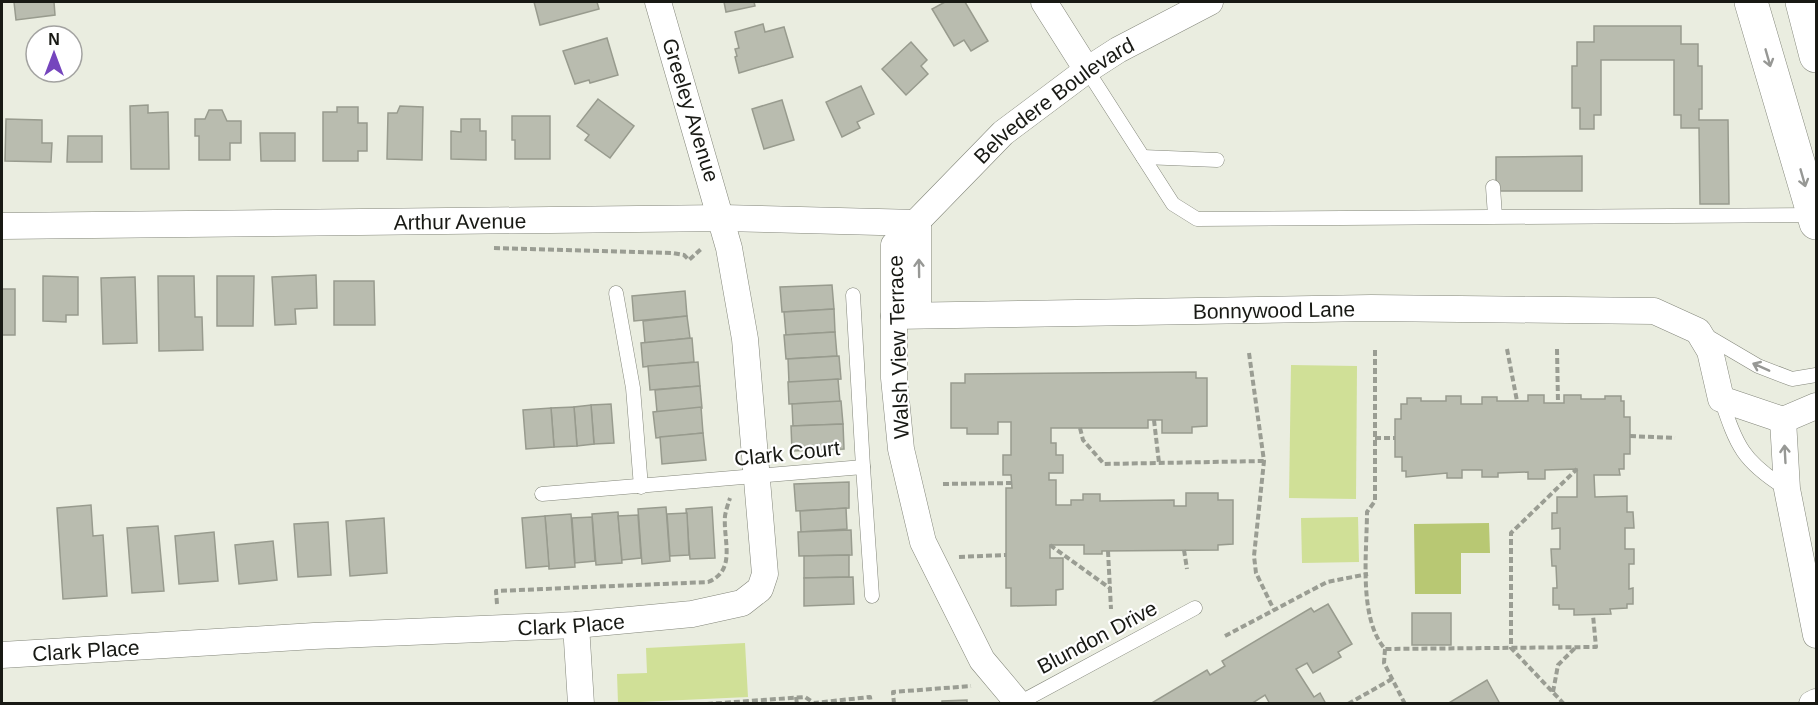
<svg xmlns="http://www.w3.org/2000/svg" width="1818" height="705" font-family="Arial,sans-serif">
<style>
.green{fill:#d0e097}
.water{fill:#b8c873}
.building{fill:#b9bcaf;stroke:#989b8e;stroke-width:1.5}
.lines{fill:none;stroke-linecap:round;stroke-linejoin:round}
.lane-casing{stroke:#83867a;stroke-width:15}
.street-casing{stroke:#83867a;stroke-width:27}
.primary-casing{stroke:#83867a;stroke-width:34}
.path{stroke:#9a9d93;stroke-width:4;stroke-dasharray:6 3;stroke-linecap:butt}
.lane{stroke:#fff;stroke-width:14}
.street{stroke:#fff;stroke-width:26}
.primary{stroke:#fff;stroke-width:33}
.oneway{stroke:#979895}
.labels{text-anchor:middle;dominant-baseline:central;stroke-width:4.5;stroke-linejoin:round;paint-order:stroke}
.street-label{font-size:21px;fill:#181914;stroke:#fff}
</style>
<rect width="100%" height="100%" fill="#eaede0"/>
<g class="green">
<path d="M1291 365 1357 366 1356 499 1289 498Z"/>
<path d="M1358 517 1359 562 1302 563 1301 518Z"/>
<path d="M745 643 748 697 618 703 617 674 647 673 646 648Z"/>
</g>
<path class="water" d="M1489 523 1490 553H1461V594H1415L1414 524Z"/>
<g class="building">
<path d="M14 2H54L55 15 16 20Z"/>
<path d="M534 2H597L599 9 540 25Z"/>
<path d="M724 2H754L755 6 726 12Z"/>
<path d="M945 2H965L988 41 971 51 964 40 954 46 932 9Z"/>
<path d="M763 24 765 32 784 27 793 57 739 73 735 57 737 56 735 49 739 48 735 32Z"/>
<path d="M1594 26H1681V44H1698V66H1702V109H1699V120H1728L1729 204H1700L1699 128H1681V115H1674V60H1601V115H1594V129H1580V108H1572V66H1577V42H1594Z"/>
<path d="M607 38 618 75 590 83 589 80 575 84 563 51Z"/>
<path d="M911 42 927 60 921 66 928 74 906 95 882 69Z"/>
<path d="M861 86 874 114 857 122 860 128 842 137 826 102Z"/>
<path d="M598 99 634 126 610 158 585 140 589 135 577 126Z"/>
<path d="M782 100 794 140 764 149 752 109Z"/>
<path d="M148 105V113L168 112 169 169H131L130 106Z"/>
<path d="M400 106 423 107 422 160 387 159 388 113H397Z"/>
<path d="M337 107H358V123H367V151H358V161H323V112H337Z"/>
<path d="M209 110H222L227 121H241V143H230V160H199V136H195V119H205Z"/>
<path d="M512 116H550V159H515V140H512Z"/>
<path d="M6 119 42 120V143H52L51 162 5 161Z"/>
<path d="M461 119H480V131H486V160L451 159V131L461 132Z"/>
<path d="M260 133H295V161H261Z"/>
<path d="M68 136H102V162H67Z"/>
<path d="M1582 156V191H1496V157Z"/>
<path d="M316 275 317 308 295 309 296 324 275 325 272 277Z"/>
<path d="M43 276 78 277V315H66V322L43 321Z"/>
<path d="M158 276H194L195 317H202L203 350 159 351Z"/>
<path d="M217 276H254L253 326H217Z"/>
<path d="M135 277 137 343 103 344 101 278Z"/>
<path d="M334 281H374L375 325H334Z"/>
<path d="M832 285 834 309 782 312 780 287Z"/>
<rect x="2" y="289" width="13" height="46"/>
<path d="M685 291 687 316 634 321 632 296Z"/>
<path d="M834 309 835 332 786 335 784 312Z"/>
<path d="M687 316 690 338 645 343 643 321Z"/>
<path d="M835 332 837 356 786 359 784 335Z"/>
<path d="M692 338 694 362 643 367 641 343Z"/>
<path d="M839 356 841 379 789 383 788 359Z"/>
<path d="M698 362 700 386 650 390 648 366Z"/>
<path d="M1196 372V378H1207V426L1192 427V433H1162V420H1148V428H1051V443H1056V455H1063V473H1049V480H1056V505H1071V500H1083V494H1100V501L1174 500V506H1186V493H1218V500H1233V544L1218 545V550L1102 551V554H1084V545H1050V558H1063V589L1056 590V605L1011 606V588H1006V488H1012L1011 475H1003V455H1011V422H998V434H967V428H951V383H965V374Z"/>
<path d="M838 379 840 402 789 404 788 382Z"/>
<path d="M700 386 702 408 657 412 655 390Z"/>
<path d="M1528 395H1544V403H1564V395H1581V399H1605V396H1621V401H1624V417H1630V454H1624V469H1619L1620 475H1594L1595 497 1627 496V512H1633L1634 528H1625V549H1634V564H1629V589L1633 588V604H1627V608L1610 609 1611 614 1574 615V609H1559V605H1553V588H1557L1556 566H1552L1551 549H1560V528L1552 529V513H1557V497H1577V469L1545 470V479H1528V472L1498 473V477H1482V470H1462V478H1447V473L1406 477V471H1402V457H1395V419H1401V404H1407V398H1421V401H1446V396H1461V404H1482V397H1497V401H1528Z"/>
<path d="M841 401 843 424 793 426 792 404Z"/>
<path d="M611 404 614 443 594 444 591 405Z"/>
<path d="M591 405 594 444 577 446 574 407Z"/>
<path d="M574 407 577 446 554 447 551 408Z"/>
<path d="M701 407 703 433 656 438 653 412Z"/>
<path d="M551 408 554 447 526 449 523 410Z"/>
<path d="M843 424 844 449 792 451 791 426Z"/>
<path d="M703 433 706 460 662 464 660 437Z"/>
<path d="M849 482V508L796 511 794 484Z"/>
<path d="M91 505 93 536 103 535 107 596 63 599 57 508Z"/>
<path d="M666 507 670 561 642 564 638 509Z"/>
<path d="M712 507 715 558 690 559 686 509Z"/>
<path d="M846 508 847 529 801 532 800 511Z"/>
<path d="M618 512 622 563 596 565 592 514Z"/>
<path d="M687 513 689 555 670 556 667 514Z"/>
<path d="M571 514 575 567 549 569 545 516Z"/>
<path d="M638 515 641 558 622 560 618 516Z"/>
<path d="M545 516 549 566 526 568 522 518Z"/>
<path d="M592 517 595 561 575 563 572 518Z"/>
<path d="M384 518 387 573 350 576 346 521Z"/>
<path d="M328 522 331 575 298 577 294 524Z"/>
<path d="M158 526 164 591 132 593 127 528Z"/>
<path d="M851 530 852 555 799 556 798 532Z"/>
<path d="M214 532 218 581 179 584 175 536Z"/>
<path d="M273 541 277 580 239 584 235 545Z"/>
<path d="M849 555V577L804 578V556Z"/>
<path d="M853 577 854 604 804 606V578Z"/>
<path d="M1328 604 1352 644 1338 652 1341 657 1313 673 1307 663 1296 669 1314 697 1320 693 1326 704H1270L1265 695 1251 704H1150L1207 670 1210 675 1225 666 1222 661 1311 608 1314 612Z"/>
<rect x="1412" y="613" width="39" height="32"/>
<path d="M1487 680 1500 704H1447Z"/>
<path d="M967 700V704H942V701Z"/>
</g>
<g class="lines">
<defs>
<g id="lane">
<path d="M1087 70 1173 204 1197 219 1814 215"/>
<path d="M1143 157 1217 160"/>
<path d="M1493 187 1495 216"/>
<path d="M616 293 633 388 641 487"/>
<path d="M1707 336 1758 366 1792 379 1816 375"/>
<path d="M1721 399C1737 446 1742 461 1787 489"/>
<path d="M863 467 872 596"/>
<path d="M542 494 863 467 853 295"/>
<path d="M1019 703 1195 608"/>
</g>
<g id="street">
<path d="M1044 2 1087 70"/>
<path d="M918 223V314"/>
<path id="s1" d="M2 226 723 218 918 223"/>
<path id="s2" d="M894 316 1371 308 1654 311 1698 331 1710 351 1721 399 1783 420 1816 406"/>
<path d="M1783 420 1787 489 1816 635"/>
<path d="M576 625 581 704"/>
<path id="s3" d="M2 655 314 636 576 625 692 614 742 603 760 589 765 574 745 339 729 248 658 2"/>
<path id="s4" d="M1019 704 982 660 923 542 901 449 894 378V245L1003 133 1087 70 1118 50 1210 2"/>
<path d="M1812 704 1816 702"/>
</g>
<g id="primary">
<path d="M1751 2 1816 223"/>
<path d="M1802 2 1816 56"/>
</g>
</defs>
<use href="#lane" class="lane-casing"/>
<use href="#street" class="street-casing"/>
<use href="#primary" class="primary-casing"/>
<g class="path">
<path d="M494 248 673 253 684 255 689 260 701 249"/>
<path d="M1507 349 1517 401"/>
<path d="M1557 349 1558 403"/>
<path d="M1375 350V501L1367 512C1367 552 1358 618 1385 649L1596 647 1593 615"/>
<path d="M1249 353 1264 461 1254 556 1256 573 1274 610"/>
<path d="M1154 420 1159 463"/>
<path d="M1080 428 1083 440 1104 464 1264 461"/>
<path d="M1630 436 1675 438"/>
<path d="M1375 438H1395"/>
<path d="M943 484 1012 483"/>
<path d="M1050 545 1111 589"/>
<path d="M1184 550 1187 569"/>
<path d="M1108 551 1111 609"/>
<path d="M959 557 1006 555"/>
<path d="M497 604 496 591 708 582C737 570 723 541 725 516 726 510 728 504 730 498"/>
<path d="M1225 636 1327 582 1368 574"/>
<path d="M1385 649 1384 663 1405 704"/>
<path d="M1553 692 1558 665 1576 647"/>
<path d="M796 697 797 704"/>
<path d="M707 704 805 697 814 703 870 697 871 704"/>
<path d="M894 704 893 692 971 686"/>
<path d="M1348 704 1392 679"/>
<path d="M1564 704 1511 648V533L1577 469"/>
</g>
<use href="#lane" class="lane"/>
<use href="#street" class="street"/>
<use href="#primary" class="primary"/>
</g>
<defs><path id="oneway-shaft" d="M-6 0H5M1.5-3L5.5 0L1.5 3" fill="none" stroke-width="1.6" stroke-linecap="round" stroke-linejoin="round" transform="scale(1.5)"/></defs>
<g class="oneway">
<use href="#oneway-shaft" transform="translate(1768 58) rotate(74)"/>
<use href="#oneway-shaft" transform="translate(1803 178) rotate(74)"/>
<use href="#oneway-shaft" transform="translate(919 268) rotate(-91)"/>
<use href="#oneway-shaft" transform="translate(1761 367) rotate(-156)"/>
<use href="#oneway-shaft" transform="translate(1785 454) rotate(-93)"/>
</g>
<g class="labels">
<g class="street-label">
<text stroke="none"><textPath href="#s4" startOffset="706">Belvedere Boulevard</textPath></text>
<text transform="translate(691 110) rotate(73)">Greeley Avenue</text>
<text stroke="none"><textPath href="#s1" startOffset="458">Arthur Avenue</textPath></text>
<text stroke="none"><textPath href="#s2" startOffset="380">Bonnywood Lane</textPath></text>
<text transform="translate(898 347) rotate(-92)">Walsh View Terrace</text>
<text transform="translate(787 453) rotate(-6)">Clark Court</text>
<text stroke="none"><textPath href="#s3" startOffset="570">Clark Place</textPath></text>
<text transform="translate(1097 637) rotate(-28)">Blundon Drive</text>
<text stroke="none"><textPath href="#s3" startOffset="84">Clark Place</textPath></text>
</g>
</g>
<rect width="1818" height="705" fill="none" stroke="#181914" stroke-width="6"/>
<g transform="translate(54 54)"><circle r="28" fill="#ffffff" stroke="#a3a3a1" stroke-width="1.5"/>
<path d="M0-4.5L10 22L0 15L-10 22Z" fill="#7545bd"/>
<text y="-9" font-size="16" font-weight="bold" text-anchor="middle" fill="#181914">N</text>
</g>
</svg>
